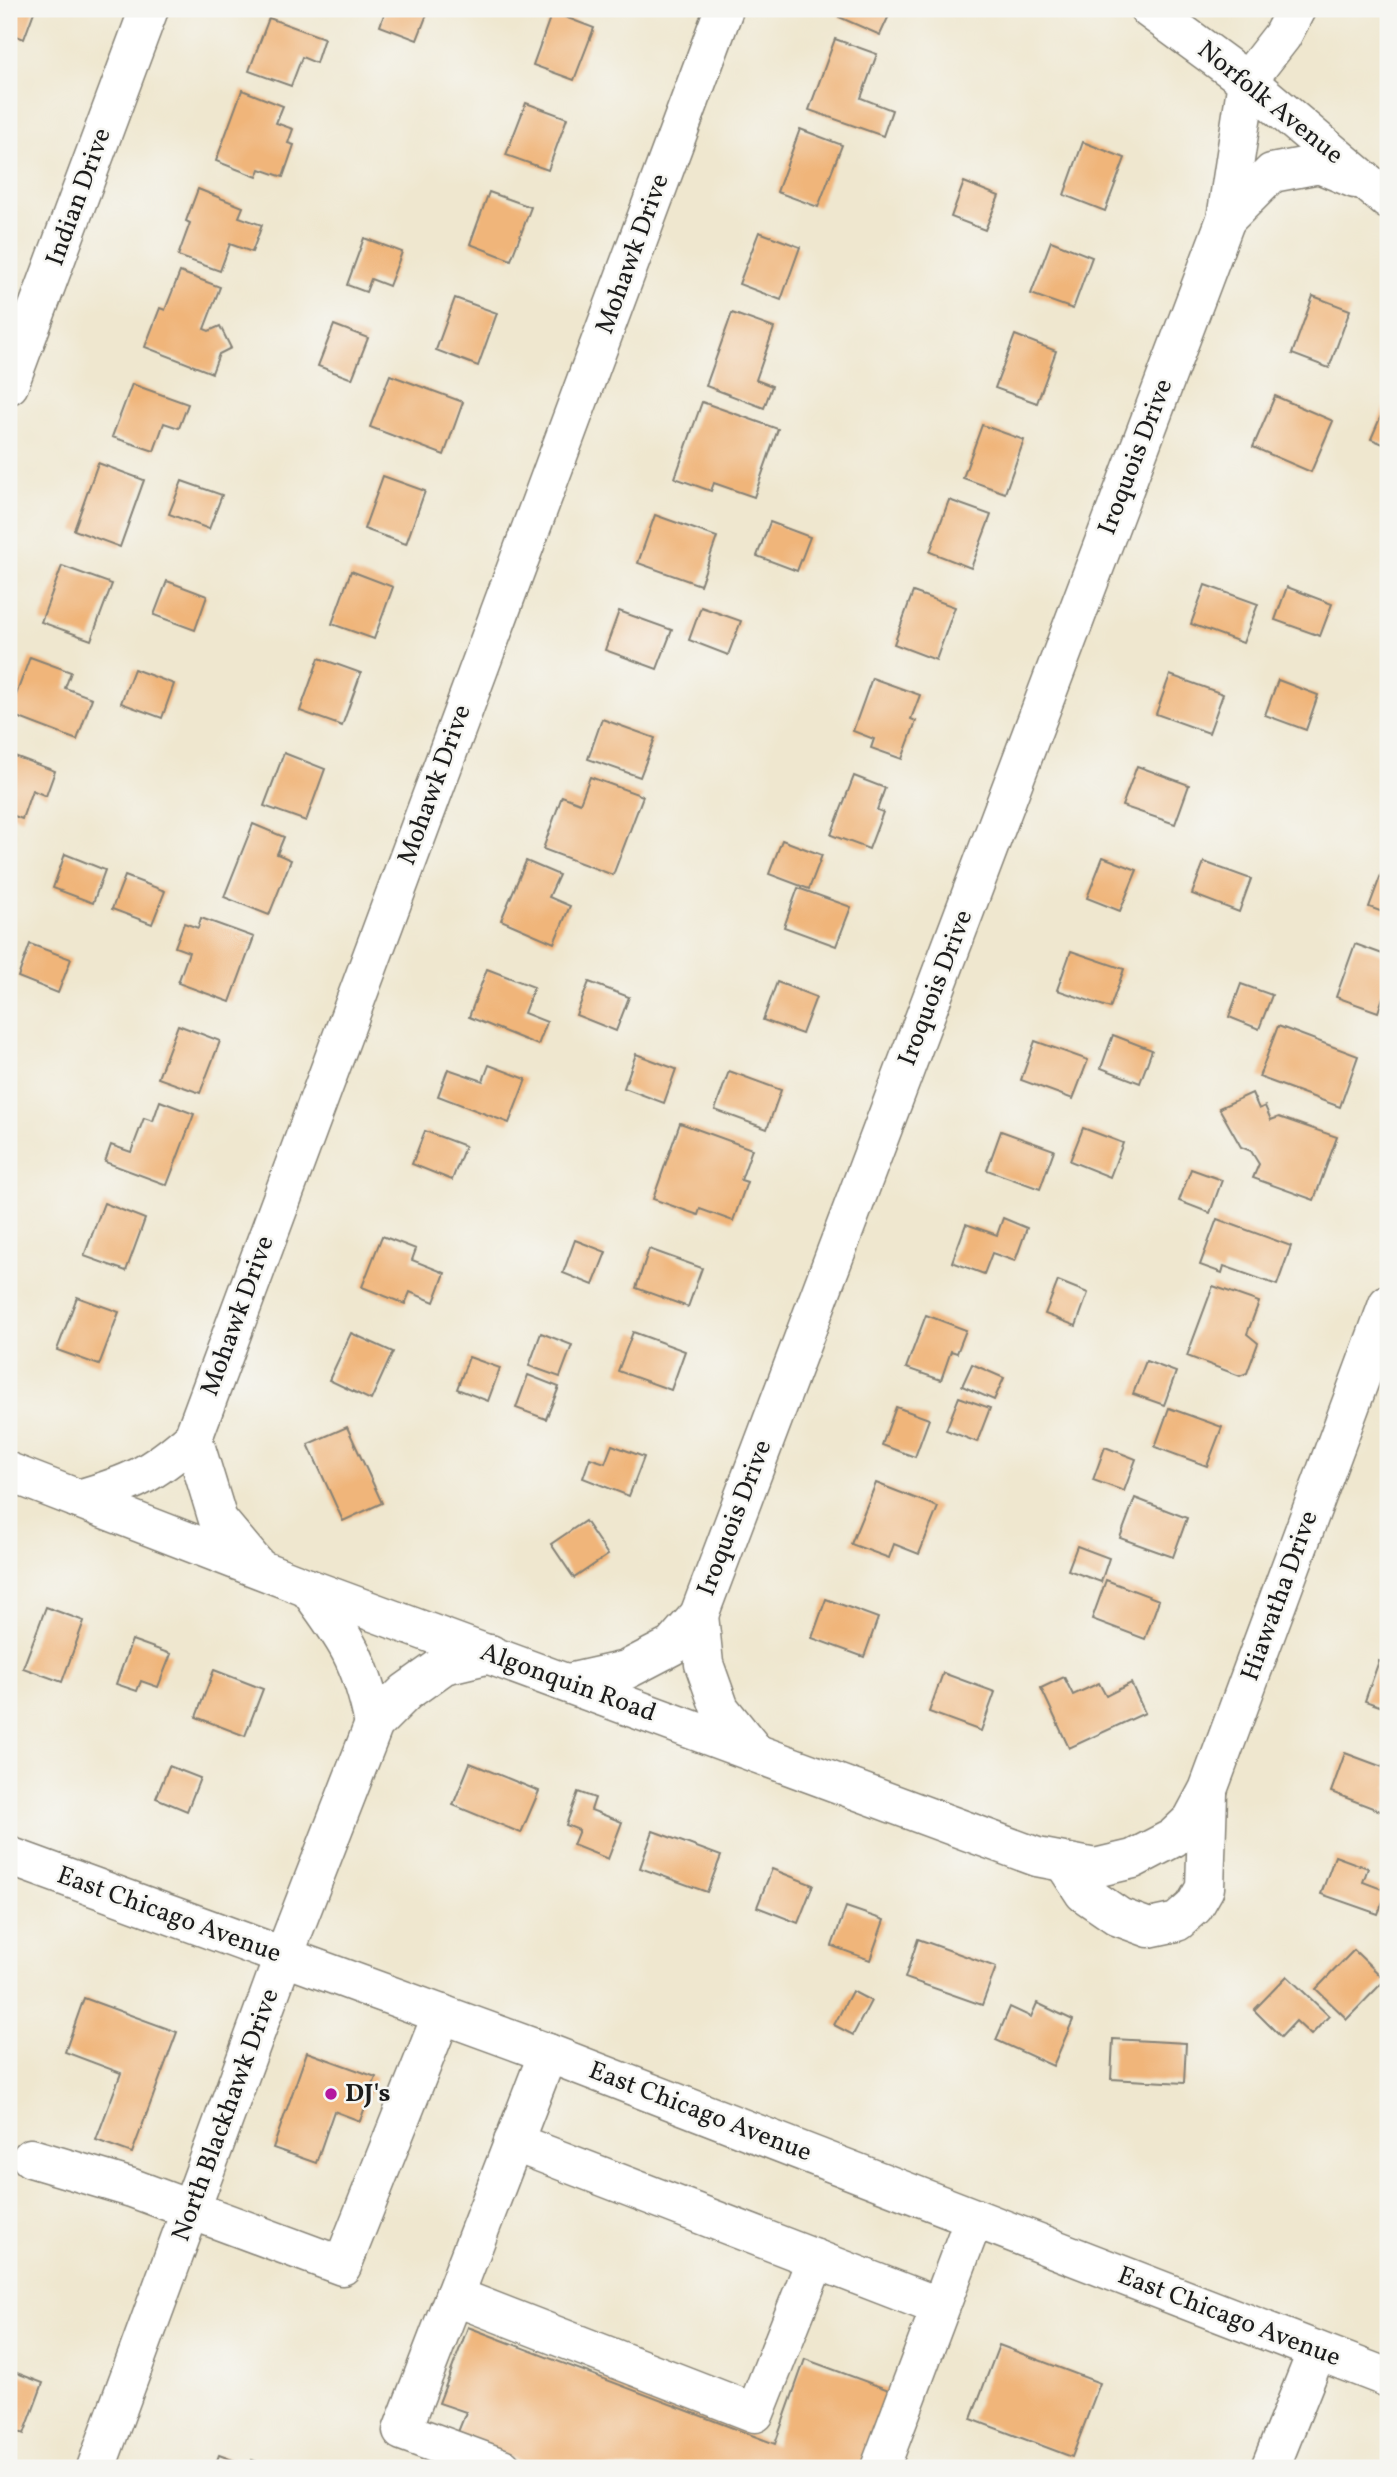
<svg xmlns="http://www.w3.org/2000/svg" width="1397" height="2477" font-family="Vollkorn,serif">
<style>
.building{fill:#f0b57a}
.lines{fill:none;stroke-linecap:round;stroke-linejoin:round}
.minor-casing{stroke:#868276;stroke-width:41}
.major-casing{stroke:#868276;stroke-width:41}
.minor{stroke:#fff;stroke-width:38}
.major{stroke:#fff;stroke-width:38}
.poi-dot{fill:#b5179e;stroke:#f6f6f2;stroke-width:2.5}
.labels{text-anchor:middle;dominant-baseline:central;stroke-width:5;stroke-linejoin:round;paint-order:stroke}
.street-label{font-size:26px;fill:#1c1c1c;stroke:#f6f6f2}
.poi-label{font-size:26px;font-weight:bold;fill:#1c1c1c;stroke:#f6f6f2;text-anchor:start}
</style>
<rect width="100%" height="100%" fill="#f6f6f2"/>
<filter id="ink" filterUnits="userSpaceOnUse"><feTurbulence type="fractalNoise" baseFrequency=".0143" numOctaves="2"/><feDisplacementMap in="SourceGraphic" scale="14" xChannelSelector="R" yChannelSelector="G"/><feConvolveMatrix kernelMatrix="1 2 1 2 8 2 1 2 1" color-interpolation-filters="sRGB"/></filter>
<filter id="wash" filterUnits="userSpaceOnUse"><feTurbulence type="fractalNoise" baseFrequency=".00686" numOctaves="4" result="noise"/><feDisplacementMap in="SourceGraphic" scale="28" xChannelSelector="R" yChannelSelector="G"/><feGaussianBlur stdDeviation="1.57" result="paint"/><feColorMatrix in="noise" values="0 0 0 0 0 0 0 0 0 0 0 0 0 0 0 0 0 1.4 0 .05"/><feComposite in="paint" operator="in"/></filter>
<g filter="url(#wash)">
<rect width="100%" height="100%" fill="#efe7cf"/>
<g id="blocks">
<g class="building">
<path d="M9 9H35L24 39 9 33Z"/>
<path d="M386 9H429L417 40 380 26Z"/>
<path d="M842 9H892L880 35 839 17Z"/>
<path d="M552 12 594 28 574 80 533 65Z"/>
<path d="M269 18 324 38 316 63 302 57 291 86 249 71Z"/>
<path d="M835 39 877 54 861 98 892 110 883 136 809 110Z"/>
<path d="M242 90 283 106 276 123 293 129 288 143 294 145 283 177 260 169 257 177 216 161Z"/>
<path d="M526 103 567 118 548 170 506 155Z"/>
<path d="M800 129 842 145 818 207 777 192Z"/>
<path d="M1083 142 1125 158 1105 211 1064 195Z"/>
<path d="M964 182 999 196 985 230 951 217Z"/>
<path d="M198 189 243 207 239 217 262 225 252 252 230 244 220 271 178 256 190 223 186 221Z"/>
<path d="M489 192 531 207 511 260 470 244Z"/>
<path d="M759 232 800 247 781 300 739 284Z"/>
<path d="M364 238 402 252 389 286 371 279 366 292 347 285Z"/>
<path d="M1051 241 1092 257 1073 309 1031 294Z"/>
<path d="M180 272 220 287 204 329 209 331 220 326 231 348 219 354 212 373 145 347 160 308 165 310Z"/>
<path d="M1313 296 1350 310 1329 368 1292 354Z"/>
<path d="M455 298 497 313 478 366 436 350Z"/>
<path d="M732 313 774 328 756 380 772 386 764 408 706 386Z"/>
<path d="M334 325 368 338 352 379 318 366Z"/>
<path d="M1015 335 1056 351 1037 403 995 388Z"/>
<path d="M390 375 463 402 444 455 370 427Z"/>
<path d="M132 384 188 404 179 428 164 423 154 451 112 437Z"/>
<path d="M1275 396 1333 421 1311 472 1253 447Z"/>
<path d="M702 402 778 429 754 497 714 483 711 491 675 478Z"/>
<path d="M1386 404 1388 405V446L1371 439Z"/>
<path d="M982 425 1024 440 1005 493 963 478Z"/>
<path d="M98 463 144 480 120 547 74 530Z"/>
<path d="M383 476 425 491 406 544 364 529Z"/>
<path d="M182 481 222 495 209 529 169 514Z"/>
<path d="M949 500 991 515 971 568 930 552Z"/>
<path d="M655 515 717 537 700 585 638 563Z"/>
<path d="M770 522 810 537 797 571 757 556Z"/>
<path d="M62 566 112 584 91 640 41 622Z"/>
<path d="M351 571 393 587 374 639 332 624Z"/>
<path d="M167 581 207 596 195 630 154 615Z"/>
<path d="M1205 585 1258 604 1243 643 1191 624Z"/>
<path d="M1287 587 1332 604 1320 636 1275 620Z"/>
<path d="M913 592 955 607 936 660 894 644Z"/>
<path d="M701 607 741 621 728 655 689 640Z"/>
<path d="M619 611 672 630 657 669 605 650Z"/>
<path d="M30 657 71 672 65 688 92 698 77 740 9 714Z"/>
<path d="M319 658 361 673 342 726 300 711Z"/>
<path d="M134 669 174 684 162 718 121 703Z"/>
<path d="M1170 675 1223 694 1209 733 1156 714Z"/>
<path d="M872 678 920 695 911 719 916 721 902 759 871 748 874 739 853 731Z"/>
<path d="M1278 680 1318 695 1306 730 1265 715Z"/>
<path d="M602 719 655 738 640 777 588 759Z"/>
<path d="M284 753 325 769 306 821 264 806Z"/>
<path d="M9 754 55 771 46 796 32 790 22 819 9 814Z"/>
<path d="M1137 766 1189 785 1175 824 1122 806Z"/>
<path d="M854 776 885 788 877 810 883 812 869 849 831 835Z"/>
<path d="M590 777 643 796 613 875 543 849 562 796 580 803Z"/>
<path d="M253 824 284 837 277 854 291 860 269 915 224 897Z"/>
<path d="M782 840 822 855 809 889 769 874Z"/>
<path d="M65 854 105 870 93 903 53 888Z"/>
<path d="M1388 856V914L1369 907Z"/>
<path d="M1103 857 1137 870 1120 911 1087 898Z"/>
<path d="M526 861 559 875 549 897 570 906 554 943 501 920Z"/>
<path d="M1204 862 1251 879 1239 912 1192 894Z"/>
<path d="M125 876 165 891 152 924 112 909Z"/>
<path d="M798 888 851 907 836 946 784 927Z"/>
<path d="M201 918 254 937 230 1002 178 983 189 952 175 947 184 923 198 928Z"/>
<path d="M30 944 71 959 58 993 18 977Z"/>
<path d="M1355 944 1388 956V983L1378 1012 1336 997Z"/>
<path d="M1071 951 1124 969 1110 1008 1057 990Z"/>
<path d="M487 969 534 987 524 1013 547 1022 538 1045 469 1017Z"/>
<path d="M589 982 629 997 616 1031 576 1015Z"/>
<path d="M777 982 816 997 802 1034 763 1020Z"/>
<path d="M1241 984 1272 995 1259 1029 1229 1017Z"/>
<path d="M178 1025 220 1041 200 1093 158 1078Z"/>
<path d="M1278 1026 1358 1056 1340 1107 1259 1077Z"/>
<path d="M1113 1035 1152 1050 1140 1083 1101 1068Z"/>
<path d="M1035 1041 1088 1060 1073 1099 1021 1080Z"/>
<path d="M636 1054 676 1069 664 1103 624 1088Z"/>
<path d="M489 1065 526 1079 509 1123 438 1096 448 1069 483 1081Z"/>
<path d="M729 1071 781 1090 767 1129 715 1110Z"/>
<path d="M1252 1093 1259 1109 1265 1106 1271 1120 1279 1117 1337 1137 1314 1200 1253 1178 1259 1164 1251 1151 1241 1147 1219 1108Z"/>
<path d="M160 1101 194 1114 167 1185 105 1162 111 1145 131 1152 144 1118 153 1121Z"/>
<path d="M680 1123 752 1149 741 1180 747 1182 733 1221 700 1209 698 1215 653 1199Z"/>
<path d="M1083 1128 1123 1143 1110 1177 1070 1161Z"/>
<path d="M425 1131 465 1146 452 1180 412 1164Z"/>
<path d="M1001 1131 1054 1150 1040 1189 987 1170Z"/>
<path d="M1191 1169 1222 1180 1210 1213 1179 1201Z"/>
<path d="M104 1203 145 1219 126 1271 84 1256Z"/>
<path d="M1003 1218 1027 1228 1015 1261 992 1253 984 1274 952 1262 966 1224 997 1235Z"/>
<path d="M1217 1219 1291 1246 1277 1285 1224 1266 1222 1273 1200 1265Z"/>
<path d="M382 1236 416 1249 412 1260 445 1273 434 1302 410 1292 405 1304 362 1287Z"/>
<path d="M575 1240 606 1252 593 1285 563 1273Z"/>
<path d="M649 1249 702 1268 688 1307 636 1288Z"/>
<path d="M1058 1281 1088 1293 1076 1326 1045 1314Z"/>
<path d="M1213 1286 1259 1302 1247 1334 1258 1343 1247 1373 1240 1376 1187 1356Z"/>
<path d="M77 1297 119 1312 99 1365 57 1350Z"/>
<path d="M926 1315 966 1330 957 1353 951 1351 941 1380 906 1368Z"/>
<path d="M633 1332 685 1351 671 1390 618 1371Z"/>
<path d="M351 1333 393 1352 371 1400 329 1380Z"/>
<path d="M541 1333 572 1345 560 1377 529 1366Z"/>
<path d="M469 1357 500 1368 488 1401 457 1389Z"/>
<path d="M1146 1361 1176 1372 1164 1405 1133 1394Z"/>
<path d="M972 1364 1004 1378 994 1400 962 1386Z"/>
<path d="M528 1375 559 1387 546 1419 516 1408Z"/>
<path d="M959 1397 990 1408 977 1442 946 1430Z"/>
<path d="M896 1407 929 1419 915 1457 882 1445Z"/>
<path d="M1169 1408 1222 1427 1207 1466 1155 1447Z"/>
<path d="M347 1427 382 1503 343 1521 308 1444Z"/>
<path d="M612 1445 644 1457 629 1496 583 1478 590 1458 605 1463Z"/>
<path d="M1105 1447 1136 1459 1124 1491 1093 1480Z"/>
<path d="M876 1483 938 1507 919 1554 894 1544 889 1558 851 1544Z"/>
<path d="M1135 1498 1187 1518 1173 1557 1120 1538Z"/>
<path d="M585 1521 608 1555 574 1578 551 1544Z"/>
<path d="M1077 1546 1109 1558 1101 1582 1068 1570Z"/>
<path d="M1106 1580 1159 1600 1145 1639 1092 1619Z"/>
<path d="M826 1599 878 1618 864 1657 812 1638Z"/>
<path d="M46 1607 84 1621 62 1682 23 1668Z"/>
<path d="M132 1640 171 1654 158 1687 141 1681 137 1691 116 1684Z"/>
<path d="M1379 1661 1388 1664V1709L1365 1701Z"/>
<path d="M214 1670 263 1689 245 1736 196 1717Z"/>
<path d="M943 1673 995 1692 981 1731 929 1712Z"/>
<path d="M1064 1677 1073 1695 1099 1683 1106 1696 1131 1683 1145 1713 1069 1748 1041 1688Z"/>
<path d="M1345 1753 1388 1769V1798L1383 1812 1331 1792Z"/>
<path d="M470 1763 539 1791 521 1833 453 1805Z"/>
<path d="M169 1766 200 1778 187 1811 156 1798Z"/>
<path d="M578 1792 595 1798 591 1810 622 1822 608 1859 573 1845 579 1830 566 1825Z"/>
<path d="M653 1831 721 1856 707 1892 640 1868Z"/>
<path d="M1335 1856 1368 1868 1363 1882 1387 1891 1378 1914 1321 1894Z"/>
<path d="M772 1869 813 1885 798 1923 757 1907Z"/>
<path d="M846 1907 884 1920 870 1960 832 1946Z"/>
<path d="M918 1939 996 1967 982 2005 905 1978Z"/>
<path d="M1354 1950 1385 1980 1347 2019 1316 1989Z"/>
<path d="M1287 1976 1329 2016 1311 2035 1296 2021 1281 2037 1254 2010Z"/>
<path d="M852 1991 871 2001 853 2035 834 2025Z"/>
<path d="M84 1998 177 2032 132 2153 96 2140 121 2073 65 2052Z"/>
<path d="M1037 2003 1073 2020 1053 2066 996 2040 1010 2007 1031 2017Z"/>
<path d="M1113 2039 1186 2043 1184 2083 1111 2079Z"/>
<path d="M307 2052 376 2077 360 2121 334 2111 316 2163 273 2148Z"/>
<path d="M468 2327 775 2444 805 2359 889 2390 860 2468H538L456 2437 466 2412 439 2403Z"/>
<path d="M999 2345 1100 2383 1072 2457 971 2419Z"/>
<path d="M9 2370 43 2383 24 2434 9 2428Z"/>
<path d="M219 2455 249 2466 252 2460 274 2468H214Z"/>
</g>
</g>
</g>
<g filter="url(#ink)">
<use href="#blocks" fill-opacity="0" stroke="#868276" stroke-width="2"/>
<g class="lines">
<defs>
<g id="minor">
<path d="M1149 9 1247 81 1388 200"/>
<path d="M1226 219 1272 173 1319 164 1355 179"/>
<path d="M9 385 149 9"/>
<path d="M193 1438 218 1520 256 1565"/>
<path d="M9 1472 308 1588 1037 1857 1095 1868 1133 1859 1173 1838 1192 1820 1208 1790 1388 1304"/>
<path d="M78 1499C131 1484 151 1475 193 1438L724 9"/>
<path d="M308 1588C346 1639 361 1660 374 1724"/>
<path d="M699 1615 704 1664 720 1709 754 1751"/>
<path d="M568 1683 626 1670 672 1646 699 1615 1226 219 1247 81 1282 36 1296 9"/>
<path d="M1065 1864 1084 1893 1119 1917 1149 1928 1177 1922 1194 1907 1205 1888 1208 1793"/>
<path d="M513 2142 940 2307"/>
<path d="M31 2158 132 2188 342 2266 442 2014"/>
<path d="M454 2296 755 2413 816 2259"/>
<path d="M96 2468 283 1958 374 1724 406 1692 444 1665 490 1654"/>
<path d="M502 2468 402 2431 548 2053"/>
<path d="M880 2468 974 2218"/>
<path d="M1270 2468 1317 2351"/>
</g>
<path id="major" d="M9 1856 548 2053 1388 2378"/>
</defs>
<use href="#minor" class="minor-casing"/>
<use href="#major" class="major-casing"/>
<use href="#minor" class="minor"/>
<use href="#major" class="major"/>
</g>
</g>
<circle class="poi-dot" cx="331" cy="2094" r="7"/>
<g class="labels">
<g class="street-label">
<text transform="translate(1270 103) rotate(39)">Norfolk Avenue</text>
<text transform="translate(79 197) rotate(-70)">Indian Drive</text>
<text transform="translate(633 254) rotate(-70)">Mohawk Drive</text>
<text transform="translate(1136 457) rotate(-69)">Iroquois Drive</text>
<text transform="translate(435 785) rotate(-70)">Mohawk Drive</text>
<text transform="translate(936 988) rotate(-69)">Iroquois Drive</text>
<text transform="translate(238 1316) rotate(-70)">Mohawk Drive</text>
<text transform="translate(735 1518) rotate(-69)">Iroquois Drive</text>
<text transform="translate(1280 1596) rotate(-70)">Hiawatha Drive</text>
<text transform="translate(568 1683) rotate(20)">Algonquin Road</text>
<text transform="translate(169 1915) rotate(20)">East Chicago Avenue</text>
<text transform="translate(700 2112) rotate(21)">East Chicago Avenue</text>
<text transform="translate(226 2115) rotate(-70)">North Blackhawk Drive</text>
<text transform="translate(1229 2317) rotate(21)">East Chicago Avenue</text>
</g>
<g class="poi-label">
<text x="345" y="2094">DJ's</text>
</g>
</g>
<rect width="1397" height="2477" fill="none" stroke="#f6f6f2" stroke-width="35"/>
</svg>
